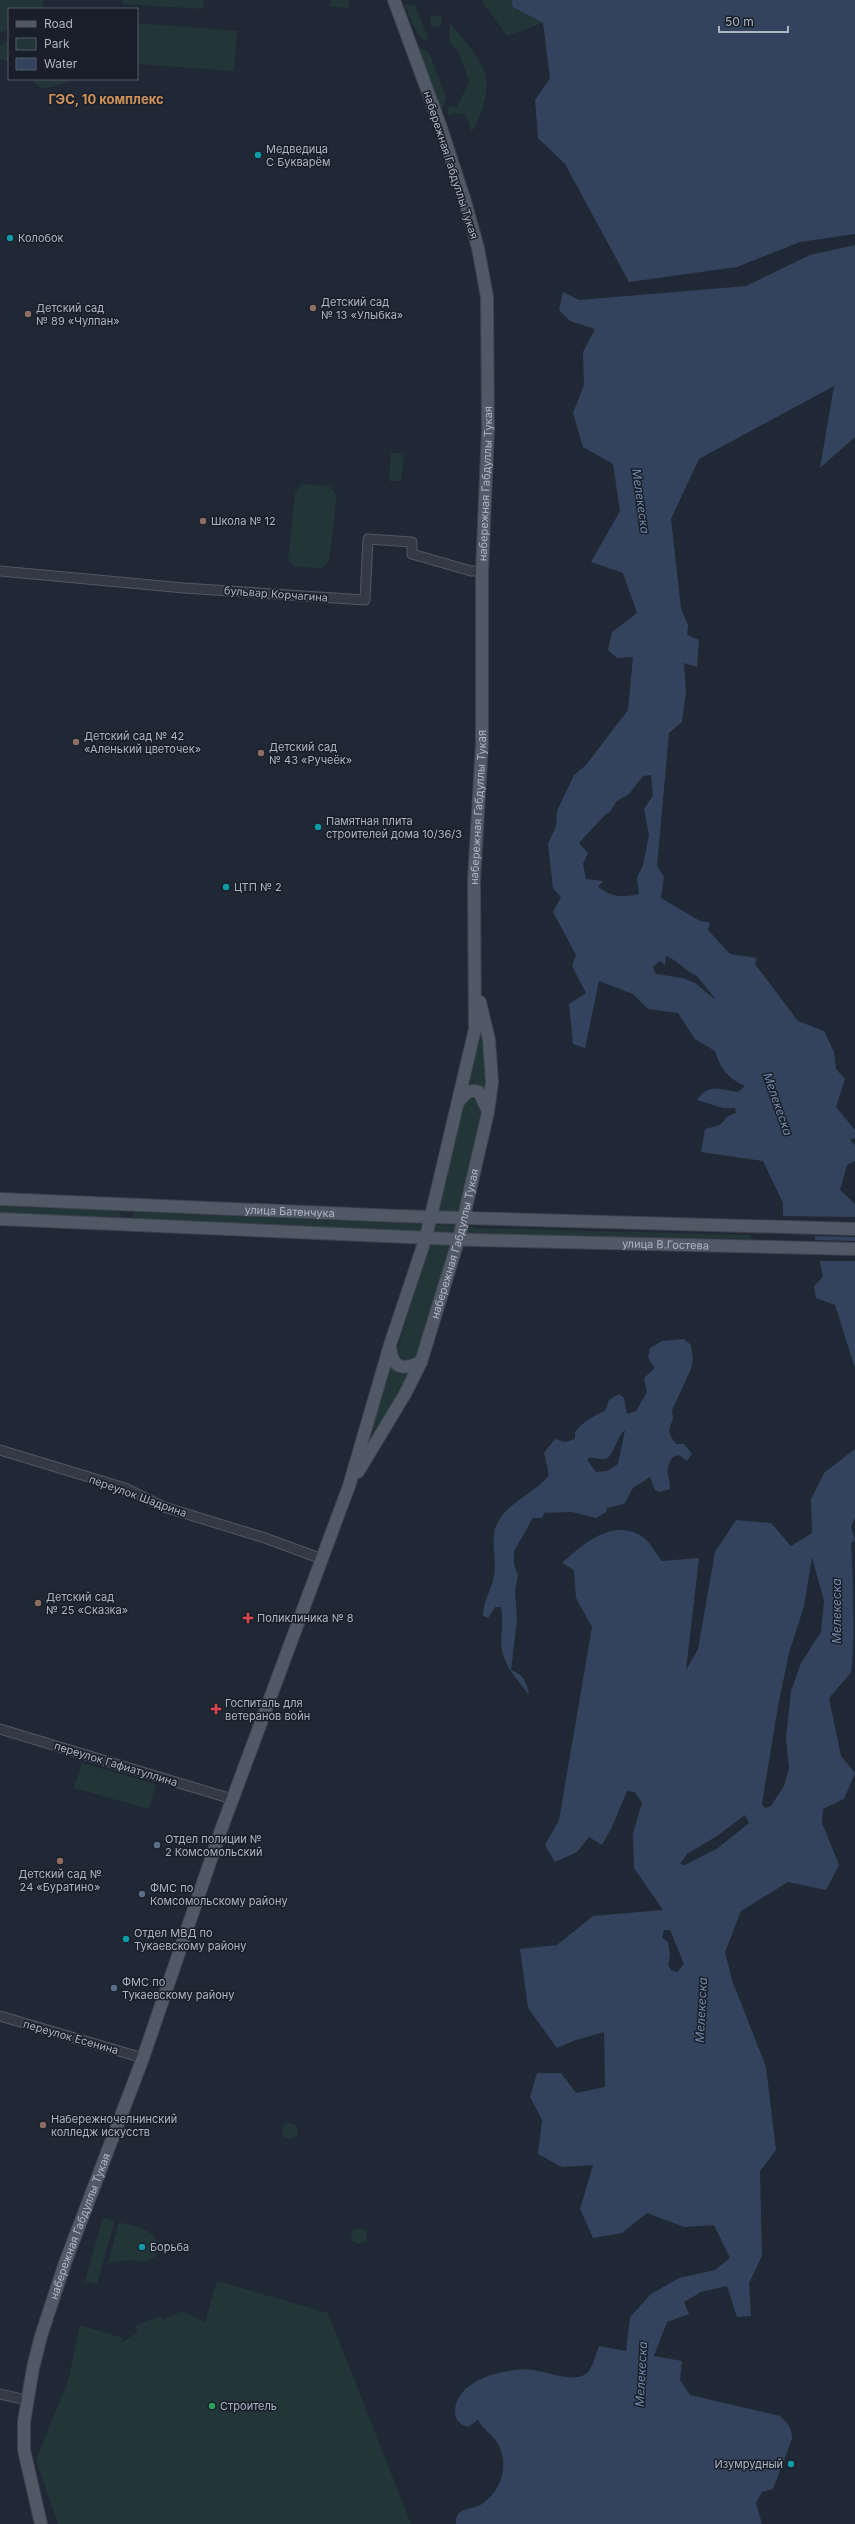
<svg xmlns="http://www.w3.org/2000/svg" width="855" height="2524" font-family="Inter,sans-serif">
<style>
.green{fill:#223537}
.water{fill:#33435d;fill-rule:evenodd}
.pier{fill:#202835}
.lines{fill:none;stroke-linecap:round;stroke-linejoin:round}
.minor-casing{stroke:#505864;stroke-width:11}
.major-casing{stroke:#3c434f;stroke-width:14}
.minor{stroke:#333a46;stroke-width:9}
.major{stroke:#515966;stroke-width:12}
.culture-dot{fill:#0f9aa8;stroke:#191f2a;stroke-width:1.5}
.education-dot{fill:#8d6e63;stroke:#191f2a;stroke-width:1.5}
.health-dot{fill:#e0444e;stroke:#191f2a;stroke-width:1.5}
.service-dot{fill:#5c6f8a;stroke:#191f2a;stroke-width:1.5}
.leisure-dot{fill:#2e9e5b;stroke:#191f2a;stroke-width:1.5}
.labels{text-anchor:middle;dominant-baseline:central;stroke-width:3;stroke-linejoin:round;paint-order:stroke}
.poi-label{font-size:11px;fill:#adb5c3;stroke:#191f2a;text-anchor:start}
.street-label{font-size:11px;fill:#adb5c3;stroke:#191f2a}
.water-label{font-size:12px;font-style:italic;fill:#758aab;stroke:#191f2a}
.quarter-label{font-size:13px;font-weight:bold;fill:#cf925b;stroke:#191f2a}
</style>
<rect width="100%" height="100%" fill="#202835"/>
<g class="green">
<path d="M0 0H44L41 9H9V28L0 33Z"/>
<path d="M123 0H204L203 9 123 4Z"/>
<path d="M331 0H349L348 8 330 6Z"/>
<path d="M481 0H511L513 7 543 23 507 36Z"/>
<path d="M404 4 415 5 428 39 424 40 417 33Z"/>
<circle cx="436" cy="21" r="6"/>
<path d="M137 23 237 31 234 71 137 64Z"/>
<path d="M450 23C488 68 499 79 471 134L470 123 465 115 455 113 447 116 449 105 457 108 469 81 459 52 449 42Z"/>
<path d="M9 40V61L0 59V45Z"/>
<path d="M418 46 429 53 447 99 441 110Z"/>
<path d="M70 79 69 82 42 89 33 80Z"/>
<path d="M391 453H404L401 481H389Z"/>
<path d="M302 484 329 486 337 495 329 562 321 569 294 566 288 560 295 492Z"/>
<path d="M479 1027 486 1060V1093L466 1089 474 1062Z"/>
<path d="M468 1098 477 1100 481 1108 459 1215 437 1213 463 1103Z"/>
<path d="M0 1206 118 1211 121 1215 119 1219 0 1213Z"/>
<path d="M133 1212 423 1224 421 1231 132 1220Z"/>
<path d="M435 1225 455 1226 453 1232 433 1231Z"/>
<path d="M467 1226 478 1228 751 1235V1239L476 1234 465 1233Z"/>
<path d="M430 1243 450 1244 417 1357 409 1360 399 1357 398 1347Z"/>
<path d="M390 1367 398 1373H410L401 1395 374 1430 370 1426Z"/>
<path d="M82 1763 156 1784 149 1809 74 1788Z"/>
<circle cx="290" cy="2131" r="8"/>
<path d="M103 2218 115 2221 97 2284 85 2281Z"/>
<path d="M119 2222C135 2227 155 2228 159 2247L155 2257 146 2262 129 2260 108 2263Z"/>
<circle cx="359" cy="2236" r="8"/>
<path d="M217 2281 328 2313 411 2524H58L36 2460 68 2381 80 2325 123 2338 122 2342 138 2332 136 2326 160 2316 162 2320 182 2311 205 2322Z"/>
</g>
<g class="water">
<path d="M511 0H855V234L800 242 737 267 629 282 565 164 538 138 535 100 550 78 543 23 513 7Z"/>
<path d="M855 245V437L820 468 834 386 699 459 671 519 681 609 688 625 687 635 699 640 697 667 684 663 686 692 682 722 669 733 657 866 664 877 661 898 700 921 710 923 708 930 730 954 757 958 755 964 798 1021 824 1031 834 1052 836 1069 845 1079 836 1107 855 1130V1138L850 1140 855 1145V1161L847 1165 840 1190 855 1204V1368L835 1305 816 1298 814 1286 823 1277 813 1229 783 1231V1203L763 1161 701 1152 705 1129 720 1125 728 1116 736 1113 735 1108H723L697 1100C708 1083 721 1090 738 1092L745 1086C728 1078 721 1070 715 1051L695 1039 678 1013 648 1009 633 994 599 981 585 1048 573 1044 569 1004 586 993 572 966 576 955 553 912 561 897 553 888 548 844 556 826 557 811 574 775 586 765 628 710 633 657 617 658 608 650 612 632 637 613 623 573 591 562 620 511 613 464 583 447 573 413 584 385 583 352 595 329 570 321 559 310 563 292 579 300 746 286 810 255ZM651 775 653 795 644 809 649 835 643 865 637 878 639 894C622 898 612 897 598 887L603 881 586 879 583 864 588 853 579 843 606 814 609 813 617 801 629 794 643 776ZM666 956C678 960 687 973 697 976L717 1001 695 983 683 978 656 974 653 967 660 961 665 965Z"/>
<path d="M684 1339 691 1345 693 1359 691 1369 672 1410 673 1418 669 1430 671 1437 676 1444H684L692 1454 687 1461 679 1455 673 1457C663 1472 670 1473 670 1489L659 1492 655 1490 650 1477 633 1488 624 1504 607 1508 606 1512 596 1518 572 1512 544 1513 542 1518H533L514 1551V1565L518 1575 515 1590 517 1620 511 1670C523 1674 527 1682 529 1695 517 1679 501 1663 501 1641 502 1629 503 1619 501 1607H495L488 1618 483 1616C483 1600 492 1590 494 1575 497 1560 491 1543 495 1529 503 1503 534 1495 549 1475L544 1453 555 1439 566 1442 575 1439V1432C584 1421 593 1416 605 1411L609 1400 619 1394 624 1398 627 1414 636 1411 647 1392 644 1378 655 1368 648 1358 650 1348 662 1341ZM625 1430 618 1464 607 1471 596 1472 587 1460 589 1458C594 1457 600 1460 605 1459 613 1458 617 1436 625 1430Z"/>
<path d="M855 1449V1518L851 1527 855 1540 851 1543C853 1567 855 1653 851 1672 845 1681 836 1689 829 1698L841 1756 855 1773 844 1799 823 1809 822 1823 839 1865 826 1890 788 1882 741 1911 725 1952 732 1980 766 2067 776 2150 760 2171 762 2256 749 2283 751 2316 737 2317 727 2286 701 2292 684 2302 689 2314 667 2322 654 2356 682 2361 680 2380 690 2395 780 2416C788 2423 792 2428 792 2439L773 2489 762 2492 756 2503 762 2524H456C455 2519 457 2514 462 2511 468 2508 476 2508 482 2504 501 2491 509 2467 499 2446 494 2435 483 2430 478 2420L468 2427C461 2425 455 2420 455 2412 455 2379 507 2367 533 2370 547 2372 571 2382 584 2375 593 2370 595 2355 599 2346L626 2351 630 2317 651 2294 679 2278 715 2270 730 2258 714 2225 684 2227 647 2213 622 2233 593 2238 580 2209 593 2165 562 2167 538 2154 542 2120 530 2097 537 2073H561L576 2093 605 2087 604 2032 573 2041 557 2048 528 2008 520 1949 557 1945 593 1916 663 1910 634 1868 633 1833 642 1803 635 1792 627 1791 612 1827 602 1845 589 1837 577 1852 555 1862 545 1845 559 1820 592 1627 576 1598 574 1570 562 1563C583 1544 613 1517 643 1537 650 1542 656 1554 662 1561L699 1558 686 1670 698 1649 715 1552 736 1520 771 1523 791 1546 812 1533 811 1499 824 1473ZM812 1557 824 1601 821 1632 801 1663 791 1691 786 1738 789 1768 784 1786 771 1806 765 1808 762 1804 778 1706 789 1653 804 1606ZM745 1815 749 1823 718 1848 685 1865 680 1864 687 1854 717 1836ZM664 1930H670L684 1964 677 1972 671 1970 668 1965 670 1955 668 1942 662 1938Z"/>
</g>
<g class="pier">
<path d="M781 1216 855 1217V1237L812 1236 811 1231 782 1233Z"/>
<path d="M813 1240 855 1241V1261H817Z"/>
</g>
<g class="lines">
<defs>
<g id="minor">
<path d="M0 571 184 588 365 600 368 539 412 542V554L471 571H482"/>
<path d="M0 1450 125 1488 164 1507 265 1538 322 1559"/>
<path d="M0 1729 232 1799"/>
<path d="M0 2016 143 2058"/>
<path d="M0 2394 27 2400"/>
</g>
<g id="major">
<path d="M459 1101C466 1093 469 1089 479 1092L488 1111"/>
<path id="s1" d="M0 1199 398 1216 855 1229"/>
<path id="s2" d="M0 1219 476 1240 855 1249"/>
<path d="M390 1346C392 1368 402 1371 421 1362"/>
<path id="s3" d="M358 1472 405 1394 421 1362 459 1238 488 1112 492 1082 489 1040 480 1002"/>
<path id="s4" d="M41 2524 24 2450V2422L33 2368 41 2336 65 2263 143 2058 221 1830 349 1486 390 1345 426 1237 475 1029 474 880 482 744V571L488 429 487 297 478 248 465 201 439 122 394 0"/>
</g>
</defs>
<use href="#minor" class="minor-casing"/>
<use href="#major" class="major-casing"/>
<use href="#minor" class="minor"/>
<use href="#major" class="major"/>
</g>
<g class="culture-dot">
<circle cx="258" cy="155" r="4"/>
<circle cx="10" cy="238" r="4"/>
<circle cx="318" cy="827" r="4"/>
<circle cx="226" cy="887" r="4"/>
<circle cx="126" cy="1939" r="4"/>
<circle cx="142" cy="2247" r="4"/>
<circle cx="791" cy="2464" r="4"/>
</g>
<g class="education-dot">
<circle cx="313" cy="308" r="4"/>
<circle cx="28" cy="314" r="4"/>
<circle cx="203" cy="521" r="4"/>
<circle cx="76" cy="742" r="4"/>
<circle cx="261" cy="753" r="4"/>
<circle cx="38" cy="1603" r="4"/>
<circle cx="60" cy="1861" r="4"/>
<circle cx="43" cy="2125" r="4"/>
</g>
<g class="health-dot">
<path d="M246 1612h4v4h4v4h-4v4h-4v-4h-4v-4h4z"/>
<path d="M214 1703h4v4h4v4h-4v4h-4v-4h-4v-4h4z"/>
</g>
<g class="service-dot">
<circle cx="157" cy="1845" r="4"/>
<circle cx="142" cy="1894" r="4"/>
<circle cx="114" cy="1988" r="4"/>
</g>
<circle class="leisure-dot" cx="212" cy="2406" r="4"/>
<g class="labels">
<g class="poi-label">
<text x="266" y="149">Медведица<tspan x="266" dy="13">С Букварём</tspan></text>
<text x="18" y="238">Колобок</text>
<text x="321" y="302">Детский сад<tspan x="321" dy="13">№ 13 «Улыбка»</tspan></text>
<text x="36" y="308">Детский сад<tspan x="36" dy="13">№ 89 «Чулпан»</tspan></text>
<text x="211" y="521">Школа № 12</text>
<text x="84" y="736">Детский сад № 42<tspan x="84" dy="13">«Аленький цветочек»</tspan></text>
<text x="269" y="747">Детский сад<tspan x="269" dy="13">№ 43 «Ручеёк»</tspan></text>
<text x="326" y="821">Памятная плита<tspan x="326" dy="13">строителей дома 10/36/3</tspan></text>
<text x="234" y="887">ЦТП № 2</text>
<text x="46" y="1597">Детский сад<tspan x="46" dy="13">№ 25 «Сказка»</tspan></text>
<text x="257" y="1618">Поликлиника № 8</text>
<text x="225" y="1703">Госпиталь для<tspan x="225" dy="13">ветеранов войн</tspan></text>
<text x="165" y="1839">Отдел полиции №<tspan x="165" dy="13">2 Комсомольский</tspan></text>
<text x="60" y="1874" text-anchor="middle">Детский сад №<tspan x="60" dy="13">24 «Буратино»</tspan></text>
<text x="150" y="1888">ФМС по<tspan x="150" dy="13">Комсомольскому району</tspan></text>
<text x="134" y="1933">Отдел МВД по<tspan x="134" dy="13">Тукаевскому району</tspan></text>
<text x="122" y="1982">ФМС по<tspan x="122" dy="13">Тукаевскому району</tspan></text>
<text x="51" y="2119">Набережночелнинский<tspan x="51" dy="13">колледж искусств</tspan></text>
<text x="150" y="2247">Борьба</text>
<text x="220" y="2406">Строитель</text>
<text x="783" y="2464" text-anchor="end">Изумрудный</text>
</g>
<g class="street-label">
<text transform="translate(451 165) rotate(72)">набережная Габдуллы Тукая</text>
<text stroke="none"><textPath href="#s4" startOffset="2116">набережная Габдуллы Тукая</textPath></text>
<text transform="translate(276 594) rotate(4)">бульвар Корчагина</text>
<text stroke="none"><textPath href="#s4" startOffset="1792">набережная Габдуллы Тукая</textPath></text>
<text stroke="none"><textPath href="#s1" startOffset="290">улица Батенчука</textPath></text>
<text stroke="none"><textPath href="#s3" startOffset="250">набережная Габдуллы Тукая</textPath></text>
<text stroke="none"><textPath href="#s2" startOffset="666">улица В.Гостева</textPath></text>
<text transform="translate(138 1496) rotate(20)">переулок Шадрина</text>
<text transform="translate(116 1764) rotate(17)">переулок Гафиатуллина</text>
<text transform="translate(71 2037) rotate(16)">переулок Есенина</text>
<text stroke="none"><textPath href="#s4" startOffset="308">набережная Габдуллы Тукая</textPath></text>
</g>
<g class="water-label">
<text transform="translate(641 501) rotate(82)">Мелекеска</text>
<text transform="translate(778 1104) rotate(71)">Мелекеска</text>
<text transform="translate(836 1611) rotate(-90)">Мелекеска</text>
<text transform="translate(701 2010) rotate(-87)">Мелекеска</text>
<text transform="translate(641 2374) rotate(-87)">Мелекеска</text>
</g>
<g class="quarter-label">
<text x="106" y="99">ГЭС, 10 комплекс</text>
</g>
</g>
<rect x="8" y="8" width="130" height="72" fill="#191f2a" stroke="#545b67"/>
<rect x="16" y="21" width="20" height="6" fill="#515966" stroke="#545b67"/>
<text x="44" y="28" font-size="12" fill="#adb5c3">Road</text>
<rect x="16" y="38" width="20" height="12" fill="#223537" stroke="#545b67"/>
<text x="44" y="48" font-size="12" fill="#adb5c3">Park</text>
<rect x="16" y="58" width="20" height="12" fill="#33435d" stroke="#545b67"/>
<text x="44" y="68" font-size="12" fill="#adb5c3">Water</text>
<path d="M719 26v6h69v-6" fill="none" stroke="#adb5c3" stroke-width="2"/>
<text x="725" y="26" font-size="12" fill="#adb5c3" stroke="#191f2a" stroke-width="3" paint-order="stroke">50 m</text>
</svg>
